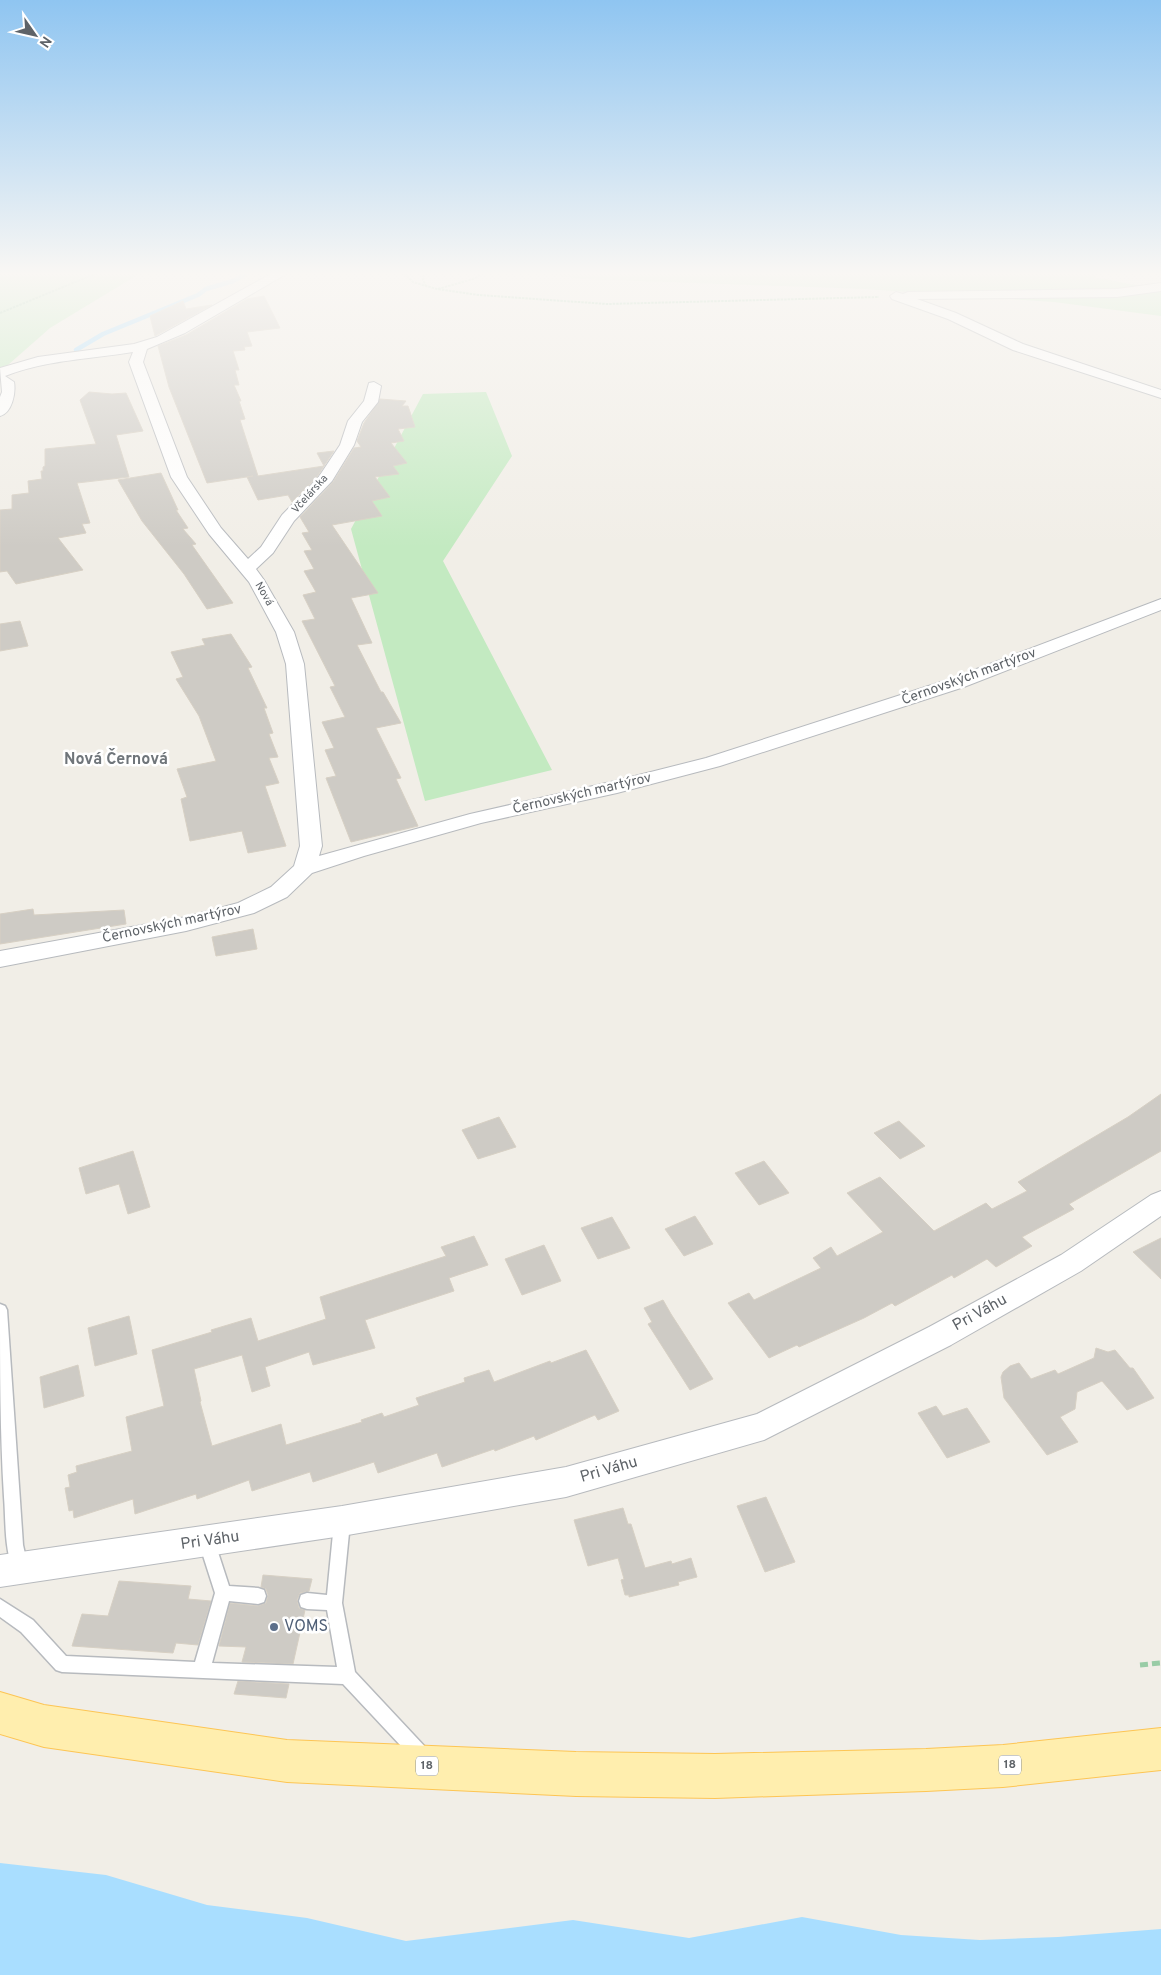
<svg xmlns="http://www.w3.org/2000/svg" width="1161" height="1975" font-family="Overpass,sans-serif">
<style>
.green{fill:#c3eac1}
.water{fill:#a9deff}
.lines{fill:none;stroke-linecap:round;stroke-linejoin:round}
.stream{stroke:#a9deff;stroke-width:4.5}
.building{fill:#cecbc5;stroke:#d7d0c4}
.service-casing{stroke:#b7babe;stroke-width:3}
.minor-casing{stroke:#b7babe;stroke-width:2}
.primary-casing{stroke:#fdc554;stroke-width:2}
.path-far1{stroke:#99cca6;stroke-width:2;stroke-dasharray:2.5 1;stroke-linecap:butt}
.path{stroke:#99cca6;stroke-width:5;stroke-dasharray:8 4;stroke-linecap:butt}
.service{fill:#fff;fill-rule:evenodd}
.minor{fill:#fff;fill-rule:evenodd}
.primary{fill:#ffeeae;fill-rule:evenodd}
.service-dot{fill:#5c6f8a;stroke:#fff;stroke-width:2}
.labels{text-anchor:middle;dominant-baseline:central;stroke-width:5;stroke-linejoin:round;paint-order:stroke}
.far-street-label{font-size:11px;fill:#5e6368;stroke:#fff}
.shield{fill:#fff;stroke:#8e9295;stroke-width:1}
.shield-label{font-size:12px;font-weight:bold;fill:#5e6368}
.street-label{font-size:14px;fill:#5e6368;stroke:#fff}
.quarter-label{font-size:16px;font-weight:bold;fill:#6f757a;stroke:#fff}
.near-street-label{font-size:16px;fill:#5e6368;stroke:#fff}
.near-service-label{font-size:16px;fill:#4e5e75;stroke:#fff;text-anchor:start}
</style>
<rect width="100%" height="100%" fill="#f1eee7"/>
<g class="green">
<path d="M0 271H144L50 328 0 372Z"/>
<path d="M539 271H1109L1094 277 1161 290V316L1054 302 864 289 583 279 549 274Z"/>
<path d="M486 392 512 456 443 561 552 770 425 801 351 529 423 394Z"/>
</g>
<path class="water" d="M0 1863 106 1875 207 1905 307 1918 406 1941 573 1920 689 1938 802 1917 901 1935 980 1940 1058 1937 1161 1929V1975H0Z"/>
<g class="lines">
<path class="stream" d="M76 350 103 334 198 295 206 289 233 281 251 271"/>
</g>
<g class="building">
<path d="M264 296 280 328 247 332 252 346 244 347 245 350 233 351 239 370H235L239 385H234L241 401H239L245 419 240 420 258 476 324 466 317 477 292 502 288 495 258 500 247 477 253 476 207 483 169 387 158 346 186 335 247 299Z"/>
<path d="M183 301 186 309 212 305 155 336 150 316Z"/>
<path d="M89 392 112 394 126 393 143 431 116 435 129 477 77 483 90 523 82 524 86 533 58 538 83 570 16 584 7 571 0 572V510L12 509V495L29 493 28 481 42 479 41 471H43V467L45 466V449L96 444 80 400Z"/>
<path d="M380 399 406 401 402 406H408L415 427 398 429 404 441 391 443 407 463 393 466 399 474 375 477 390 497 372 501 382 516 332 525 378 593 351 598 372 643 357 645 381 692H383L401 723 376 728 401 778 396 779 418 826 351 842 326 778 336 776 325 750 334 748 322 722 345 717 330 687 335 686 302 621 315 619 303 595 316 592 304 571 314 569 304 551 312 550 302 533 309 532 300 517 333 482 354 448 361 447 357 441 364 423Z"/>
<path d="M334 451 324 466 317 453Z"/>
<path d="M161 473 178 510H176L188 528 183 529 196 544 192 545 233 603 207 609 184 574 142 521 118 480Z"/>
<path d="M20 621 28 646 0 651V624Z"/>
<path d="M231 634 252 667 248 668 267 708H264L273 733 269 734 278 757 269 758 279 783 265 786 286 846 248 853 242 831 190 841 181 799 187 797 177 769 216 761 199 716 176 679 183 677 171 652 205 645 202 639Z"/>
<path d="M33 909 34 915 124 910 126 924 0 944V914Z"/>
<path d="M253 929 257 949 216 956 212 937Z"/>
<path d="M1161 1094V1151L1069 1204 1074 1209 1022 1237 1032 1246 996 1267 987 1259 954 1278 952 1275 895 1306 892 1303 864 1318 799 1347 797 1345 769 1358 728 1303 749 1293 754 1300 821 1268 813 1258 831 1247 837 1256 883 1232 847 1193 880 1177 934 1231 986 1203 992 1209 1027 1191 1018 1182 1128 1117Z"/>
<path d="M499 1117 516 1147 478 1159 462 1130Z"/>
<path d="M899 1121 925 1146 900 1159 874 1133Z"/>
<path d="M133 1151 150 1207 128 1214 119 1184 86 1194 79 1168Z"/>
<path d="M764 1161 789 1193 759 1205 735 1173Z"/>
<path d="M695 1216 713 1244 684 1256 665 1229Z"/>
<path d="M612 1217 630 1248 598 1259 581 1228Z"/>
<path d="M474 1236 488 1265 449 1278 454 1291 365 1320 375 1348 313 1365 309 1352 265 1367 270 1386 252 1392 242 1355 194 1369 201 1401 200 1402 212 1446 281 1424 286 1445 362 1422 361 1420 382 1413 384 1417 419 1405 416 1398 465 1382 464 1378 489 1370 494 1382 550 1361 551 1363 586 1350 619 1411 598 1420 595 1415 536 1440 534 1436 495 1451 494 1449 442 1467 437 1453 378 1473 374 1462 313 1482 310 1472 252 1491 249 1480 197 1499 196 1494 135 1514 133 1499 74 1518 73 1510 69 1511 65 1488 70 1487 68 1475 77 1472 76 1466 132 1451 126 1417 164 1406 152 1350 212 1332 211 1330 251 1318 258 1341 326 1319 320 1297 446 1256 441 1247Z"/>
<path d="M1161 1238V1279L1133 1252Z"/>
<path d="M544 1245 561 1281 522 1295 505 1259Z"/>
<path d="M663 1300 671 1314 713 1379 690 1390 648 1324 652 1322 644 1308Z"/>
<path d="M129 1316 137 1354 95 1366 88 1328Z"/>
<path d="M1096 1348 1108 1352 1115 1350 1130 1368H1133L1154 1398 1127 1410 1102 1381 1077 1392 1075 1409 1060 1417 1078 1442 1047 1455 1004 1398 1001 1377 1003 1372 1010 1366 1019 1363 1031 1379 1055 1370 1058 1374 1094 1358Z"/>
<path d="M78 1365 84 1396 44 1408 40 1377Z"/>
<path d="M936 1406 943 1416 967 1408 990 1442 947 1458 918 1413Z"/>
<path d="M766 1497 795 1562 765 1572 737 1506Z"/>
<path d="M623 1508 628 1524H631L645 1568 671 1561 672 1564 691 1558 697 1577 678 1582 679 1585 629 1597V1595H625L621 1580 624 1579 618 1558 588 1566 574 1520Z"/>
<path d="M263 1575 312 1579 309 1591 300 1593 297 1600 299 1608 305 1610 293 1664 242 1662 246 1647 219 1646 230 1603 258 1606 266 1603 268 1595 266 1589 261 1587Z"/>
<path d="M119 1581 191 1586 188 1599 211 1601 198 1645 176 1643 173 1653 72 1646 82 1614 108 1616Z"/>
<path d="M238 1681 289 1684 286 1698 234 1694Z"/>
</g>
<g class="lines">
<defs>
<g id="service">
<path d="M0 1304 5 1306 7 1310 23 1545 28 1567 26 1572 20 1575 14 1572C4 1549 6 1521 4 1497 0 1432 0 1369 0 1304Z"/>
<path d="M342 1516 348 1518 350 1523 342 1603 355 1672 428 1750 431 1756 428 1762 422 1765 416 1762 343 1684 62 1672 56 1670 21 1632 0 1617V1599L33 1620 66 1656 195 1662 215 1593 199 1543 201 1538 207 1536 213 1538 215 1543 229 1586 258 1588 264 1590 266 1596 264 1602 258 1604 229 1601 212 1663 337 1667 327 1610 307 1609 301 1607 299 1601 301 1595 307 1593 327 1595 334 1523 336 1518Z"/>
</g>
<g id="minor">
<path d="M276 271H291L185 333 147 349 143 362 187 477 221 528 248 559 261 547 282 515 318 478 340 445 348 421 364 401 369 383 374 382 381 386 378 402 362 422 354 445 332 481 294 521 273 553 256 569 264 580 294 632 304 664 322 846 319 856 470 814 615 781 706 758 950 679 1161 599V610L964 687 720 766 617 793 481 823 364 856 312 873 287 897 254 913 186 931 0 967V951L186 917 238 903 271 887 294 866 300 846 286 664 276 632 249 582 209 534 171 477 129 362 133 352C90 359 46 360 5 376L14 382C16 393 12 413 0 416V397L2 392 0 368 38 357 134 344 157 337Z"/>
<path d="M1161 283V291L1117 297 917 299 956 313 1023 344 1161 390V398L1013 350 948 319 892 299 890 296 896 292 903 294 908 292 1117 289Z"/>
<path d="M1161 1191V1216L1081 1271 951 1345 764 1440 566 1497 342 1536 0 1587V1555L342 1506 566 1467 757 1414 929 1327 1061 1255 1151 1195Z"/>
</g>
<path id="primary" d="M0 1692 44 1705 287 1740 576 1752 715 1754 926 1749 1003 1745 1161 1728V1770L1003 1787 926 1791 715 1798 576 1796 287 1782 44 1747 0 1734Z"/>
</defs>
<use href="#service" class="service-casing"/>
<use href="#minor" class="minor-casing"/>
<use href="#primary" class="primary-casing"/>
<g class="path-far1">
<path d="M402 271 413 282 437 289 479 295 607 304 879 297"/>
<path d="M425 271 423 280 426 286"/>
<path d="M438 289 473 279 488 271"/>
<path d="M0 313 102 271"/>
</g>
<path class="path" d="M1140 1665 1161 1663"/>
<use href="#service" class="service"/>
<use href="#minor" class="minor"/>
<use href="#primary" class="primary"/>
</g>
<linearGradient id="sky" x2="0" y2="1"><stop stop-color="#8fc5f1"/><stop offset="0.5" stop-color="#f9f7f4"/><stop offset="1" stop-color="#f9f7f4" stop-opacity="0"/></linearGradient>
<rect width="1161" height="547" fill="url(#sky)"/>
<circle class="service-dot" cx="274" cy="1627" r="5"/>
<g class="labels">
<g class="far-street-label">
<text transform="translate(310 494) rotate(-48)">Včelárska</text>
<text transform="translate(264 594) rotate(60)">Nová</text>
</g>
<g class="shield">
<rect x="999" y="1755.5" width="22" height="19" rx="4"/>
<rect x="416" y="1756.5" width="22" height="19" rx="4"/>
</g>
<g class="shield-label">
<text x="1010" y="1765">18</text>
<text x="427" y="1766">18</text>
</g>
<g class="street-label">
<text transform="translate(969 677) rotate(-20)">Černovských martýrov</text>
<text transform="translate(582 794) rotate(-13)">Černovských martýrov</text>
<text transform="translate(172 924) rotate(-12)">Černovských martýrov</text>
</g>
<g class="quarter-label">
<text x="116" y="760">Nová Černová</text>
</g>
<g class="near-street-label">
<text transform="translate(980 1313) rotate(-29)">Pri Váhu</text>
<text transform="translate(609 1470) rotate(-16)">Pri Váhu</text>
<text transform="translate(210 1541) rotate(-8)">Pri Váhu</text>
</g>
<g class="near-service-label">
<text x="284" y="1627">VOMS</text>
</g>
</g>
<g transform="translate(35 35) rotate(124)" stroke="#ffffff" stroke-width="4" paint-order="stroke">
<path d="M0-4L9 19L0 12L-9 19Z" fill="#5e6368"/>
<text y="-8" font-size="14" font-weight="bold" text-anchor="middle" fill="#5e6368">N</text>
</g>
</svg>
